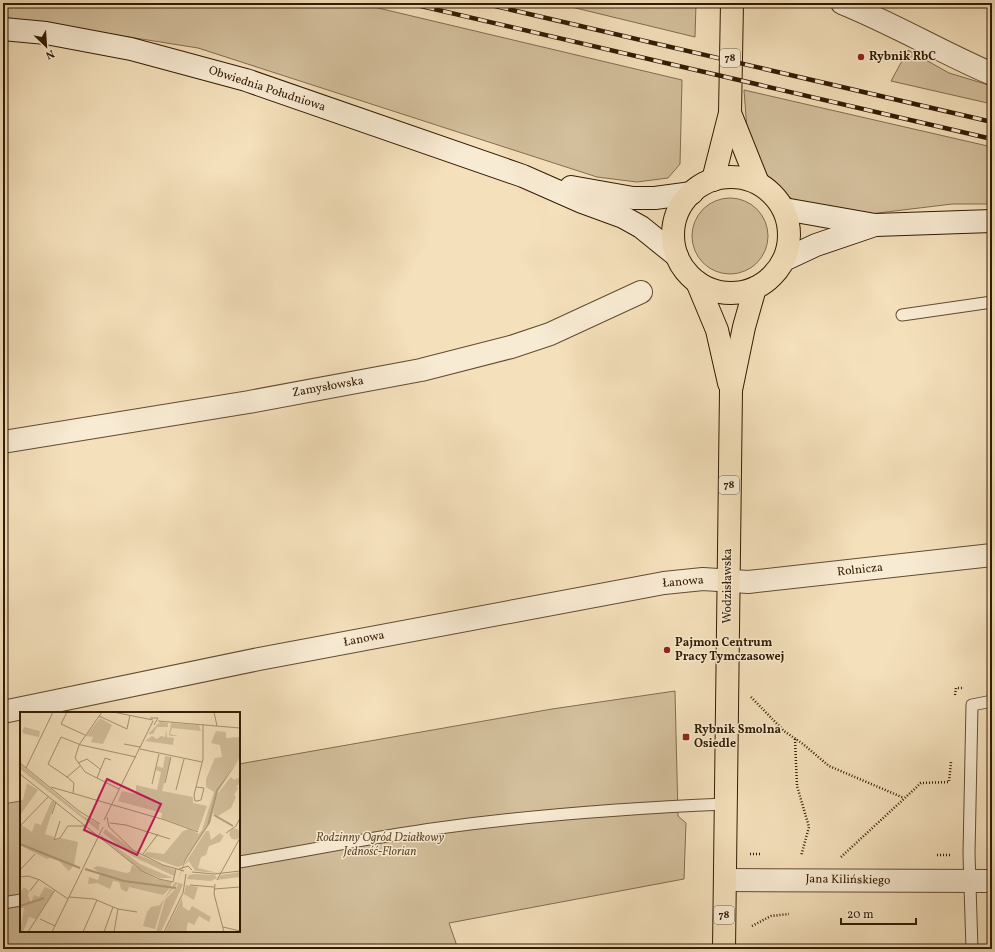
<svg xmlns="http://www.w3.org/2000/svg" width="995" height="952" font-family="Vollkorn,serif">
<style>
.green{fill:#d3bf9c;stroke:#826d4f}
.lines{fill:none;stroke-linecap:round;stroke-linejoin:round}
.service-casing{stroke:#624c30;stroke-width:13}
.minor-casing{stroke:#624c30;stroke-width:24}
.secondary-casing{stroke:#321b02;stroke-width:24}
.primary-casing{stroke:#321b02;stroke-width:24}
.path{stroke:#321b02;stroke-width:2.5;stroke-dasharray:1 2;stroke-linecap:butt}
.service{stroke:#f8ebd3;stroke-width:11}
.minor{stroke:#f8ebd3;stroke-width:22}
.secondary{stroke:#f8ebd3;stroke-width:22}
.primary{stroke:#f4e0bb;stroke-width:22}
.rail-casing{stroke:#321b02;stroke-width:4.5}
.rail{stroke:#f8ebd3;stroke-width:3;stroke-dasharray:9;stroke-linecap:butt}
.poi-dot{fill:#8f2418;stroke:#f8ebd3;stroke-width:1.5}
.labels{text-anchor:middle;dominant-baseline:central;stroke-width:3;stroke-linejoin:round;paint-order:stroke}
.shield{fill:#f8ebd3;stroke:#6d5941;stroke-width:1}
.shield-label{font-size:11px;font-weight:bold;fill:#321b02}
.poi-label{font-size:12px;font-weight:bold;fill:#321b02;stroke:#f8ebd3;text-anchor:start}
.street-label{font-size:12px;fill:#321b02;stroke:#f8ebd3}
.park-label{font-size:12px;font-style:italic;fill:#624c30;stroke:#f8ebd3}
.inset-river{fill:none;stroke:#b29d7c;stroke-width:2}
.inset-road{fill:none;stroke:#a69171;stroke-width:1}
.view{fill:#c2185b;fill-opacity:0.15;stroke:#c2185b;stroke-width:2}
.inset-edge{fill:none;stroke:#321b02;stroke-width:2}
</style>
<rect width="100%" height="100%" fill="#f4e0bb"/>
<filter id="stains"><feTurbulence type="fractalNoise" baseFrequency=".005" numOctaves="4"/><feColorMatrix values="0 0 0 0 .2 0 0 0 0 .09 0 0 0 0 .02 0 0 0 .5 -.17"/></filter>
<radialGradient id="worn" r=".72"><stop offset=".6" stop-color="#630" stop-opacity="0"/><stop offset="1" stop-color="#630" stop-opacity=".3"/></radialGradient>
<g class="green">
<path d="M3 3H357L682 80 680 164 668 178 637 182 597 177 198 48 3 17Z"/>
<path d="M555 3H696L695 37Z"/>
<path d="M908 50 949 73 992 86V104L891 81Z"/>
<path d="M744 90 992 147V204H952L862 215 797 203 763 175 747 130Z"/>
<circle cx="730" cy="236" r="38"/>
<path d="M675 691 678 816 686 823 684 879 449 923 458 949H3V804L21 801V931H239V764L552 709Z"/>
</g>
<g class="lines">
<defs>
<g id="service">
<path d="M902 315 992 302"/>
<path d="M239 862C306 851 372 837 439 828 534 815 630 808 726 804"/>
<path d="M3 903 21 900"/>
<path d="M972 949 969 854 972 705 992 701"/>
</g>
<g id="minor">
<path d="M842 3C894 24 941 52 992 74"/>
<path d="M3 442 249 402 421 370 511 347 550 334 641 292"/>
<path d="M3 712 259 659 664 583 703 579 748 582 992 555"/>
<path d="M725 880 992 881"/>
</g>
<g id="secondary">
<path d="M3 29 46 33 131 49 246 80 523 176 582 202 623 217 641 227 677 256"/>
<path d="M571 187 633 198H655L692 193"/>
<path d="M784 209 875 225 992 221"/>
<path d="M784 260 816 245 875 225"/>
</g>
<g id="primary">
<path d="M730 113 758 183"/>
<circle cx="731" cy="235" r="58"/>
<path d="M713 180 730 113 732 3"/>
<path d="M697 282 717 330 729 383"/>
<path d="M724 949 731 390 744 327 755 288"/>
</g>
</defs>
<use href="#service" class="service-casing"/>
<use href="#minor" class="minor-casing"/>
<use href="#secondary" class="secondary-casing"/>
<use href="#primary" class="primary-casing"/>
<g class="path">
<path d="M955 695 956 688H964"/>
<path d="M751 697 784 731 803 744 829 766 904 798"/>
<path d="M795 739 797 786 809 827 801 856"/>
<path d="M750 854H761"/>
<path d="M937 855H950"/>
<path d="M841 857 921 783 949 782 951 762"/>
<path d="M752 926 771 916 789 914"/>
</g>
<use href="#service" class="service"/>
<use href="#minor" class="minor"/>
<use href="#secondary" class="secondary"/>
<use href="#primary" class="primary"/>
<defs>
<g id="rail">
<path d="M408 3 992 139"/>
<path d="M482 3 992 122"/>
</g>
</defs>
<use href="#rail" class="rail-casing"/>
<use href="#rail" class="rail"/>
</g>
<g class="poi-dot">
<circle cx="861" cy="57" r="4"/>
<circle cx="667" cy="650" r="4"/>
<rect x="682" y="733" width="8" height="8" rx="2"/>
</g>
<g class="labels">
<g class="shield">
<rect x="720" y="49" width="20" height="18" rx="3"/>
<rect x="719" y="476" width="20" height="18" rx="3"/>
<rect x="714" y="906" width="20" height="18" rx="3"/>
</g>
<g class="shield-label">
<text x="730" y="58">78</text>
<text x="729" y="485">78</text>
<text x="724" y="915">78</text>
</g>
<g class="poi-label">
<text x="869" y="57">Rybnik RbC</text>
<text x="675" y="643">Pajmon Centrum<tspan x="675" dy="14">Pracy Tymczasowej</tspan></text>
<text x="694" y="730">Rybnik Smolna<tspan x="694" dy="14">Osiedle</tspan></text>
</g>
<g class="street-label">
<text transform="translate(267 89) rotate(18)">Obwiednia Południowa</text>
<text transform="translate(328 387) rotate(-10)">Zamysłowska</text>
<text transform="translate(860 570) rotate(-6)">Rolnicza</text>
<text transform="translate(683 582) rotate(-5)">Łanowa</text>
<text transform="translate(728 586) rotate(-90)">Wodzisławska</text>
<text transform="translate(364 639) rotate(-11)">Łanowa</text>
<text transform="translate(848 880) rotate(1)">Jana Kilińskiego</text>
</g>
<g class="park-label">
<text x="380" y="838">Rodzinny Ogród Działkowy<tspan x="380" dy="14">Jedność-Florian</tspan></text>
</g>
</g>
<g transform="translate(20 712)">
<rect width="220" height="220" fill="#f4e0bb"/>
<path d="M80 6 92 13 83 32 71 30 73 25 66 24ZM140 10 148 11V15H137L133 22H128ZM151 11 179 13 181 19 152 16 150 22 158 24H151L149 23ZM4 15 20 19 19 25 5 22 2 20ZM146 18 147 25 154 26 153 33 125 29 132 24 137 27 141 24 145 25ZM196 19 206 20V26L220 25V45L196 78 187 113 163 153 158 155 123 143 127 140 144 142 163 119 169 117 179 122 182 118 194 80 186 75V67L195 46 202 45 200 33 191 31ZM145 44 151 45 142 79 173 85V91L187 94 178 119 141 106 142 101 98 89 102 79 116 82V73L137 78 141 60 136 58 137 54 143 56ZM0 52 63 104 79 112V119L0 57ZM211 65 214 68 220 65V72L216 74 218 76 214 83 216 85 211 96 198 104 193 102 197 82ZM7 71 18 78 0 103V88H3ZM32 88 35 90 25 122 34 125V129L41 126 58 130 54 153 49 159 39 149 30 146 27 147 0 133V112L12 120 15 111 21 113ZM209.5 122a5.5 5.5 0 1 1 11 0a5.5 5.5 0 1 1-11 0ZM85 117 121 144 155 158 154 164 112 144 83 121ZM186 119H189L191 128 200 121 203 124 205 122 200 130 189 134 186 143 181 145 178 156 198 161 175 159 169 149 164 153ZM81 123 120 152 153 166H139L121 158 80 125ZM112 153 136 167 152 170 150 176 143 183 109 175 107 180 101 177 99 170 93 169 90 177 77 171 68 172 69 165 78 168 80 161 73 156 78 154 106 161 110 160ZM220 160V165L197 168 201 163ZM175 162 195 163 197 166 191 169 167 167 169 163ZM155 170 163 172 161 177 141 220H136L145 188 157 175 158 171 144 187 135 217 123 214 127 200 131 195 140 193ZM166 173 178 175 174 188 164 182ZM4 175 9 179 8 184 11 191 14 183 19 185 25 175 34 179 16 207 9 205 3 220H0L4 196H0V181ZM162 186 163 195 169 199 172 194 191 205 189 210 179 204 174 213 168 210 166 220H145Z" fill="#d3bf9c"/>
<path d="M220 46 198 79 190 111 166 147 158 169 165 147 187 113 196 78Z" fill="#b29d7c"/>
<path class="inset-river" d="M194 103 213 114M0 132 60 156M65 157 104 169 156 176M0 194 24 186"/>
<path class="inset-road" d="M47 0 41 12 65 23M82 0 59 33 55 46 65 60 99 77M93 0 133 8M194 0 197 14M79 4 107 17 110 3M130 6H138L134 13M138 9 220 16M104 32 120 35M120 37 182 50M0 51 59 99 80 112M58 51 67 47 80 57M60 54 47 65 28 52 41 25 61 33 116 45M6 56 33 0M0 62 122 159 139 167 153 170 156 157M47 65 54 71 53 81M77 66 85 46 91 48M145 71 151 45M132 72 139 42M31 75 145 108 178 120M176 75 184 76 181 88 177 89H175L174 83 183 47V12M156 78 164 47M32 102 36 90M87 105 89 115 113 138 143 153 164 159M84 108 133 9M90 111 106 113 150 127M0 114 29 84M206 121 216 114 220 106M34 128 40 126 48 114H66M34 128 40 109M123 142 138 122M159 157 168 154 172 158M0 158 15 142M172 160 194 162 220 159M0 165 8 164 20 168 48 187M197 168 220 126M195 172 194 182 204 220M170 173 194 175M194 177 220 175M10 179 19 167M49 185 74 187 98 197 117 200M20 207 35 214M203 215 220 219M8 220 35 178M32 220 83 115M63 220 77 188M84 220 93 195M94 220 98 197M144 220 163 181 166 162"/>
<path class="view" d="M87 67 141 92 117 143 64 118Z"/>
<rect width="220" height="220" class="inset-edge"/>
</g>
<rect width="995" height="952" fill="none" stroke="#f4e0bb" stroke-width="16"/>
<rect x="4" y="4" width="987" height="944" fill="none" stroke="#321b02" stroke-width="2"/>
<rect x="8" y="8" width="979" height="936" fill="none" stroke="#321b02"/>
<g transform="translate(46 46) rotate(155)" stroke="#f8ebd3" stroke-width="3" paint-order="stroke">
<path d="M0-3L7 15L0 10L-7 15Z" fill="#321b02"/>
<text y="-6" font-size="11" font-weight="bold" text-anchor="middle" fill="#321b02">N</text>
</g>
<path d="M841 918v6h75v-6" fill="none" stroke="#321b02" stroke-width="2"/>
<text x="847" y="918" font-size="12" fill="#321b02" stroke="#f8ebd3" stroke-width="3" paint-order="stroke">20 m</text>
<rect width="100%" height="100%" filter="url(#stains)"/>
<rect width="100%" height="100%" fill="url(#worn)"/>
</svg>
